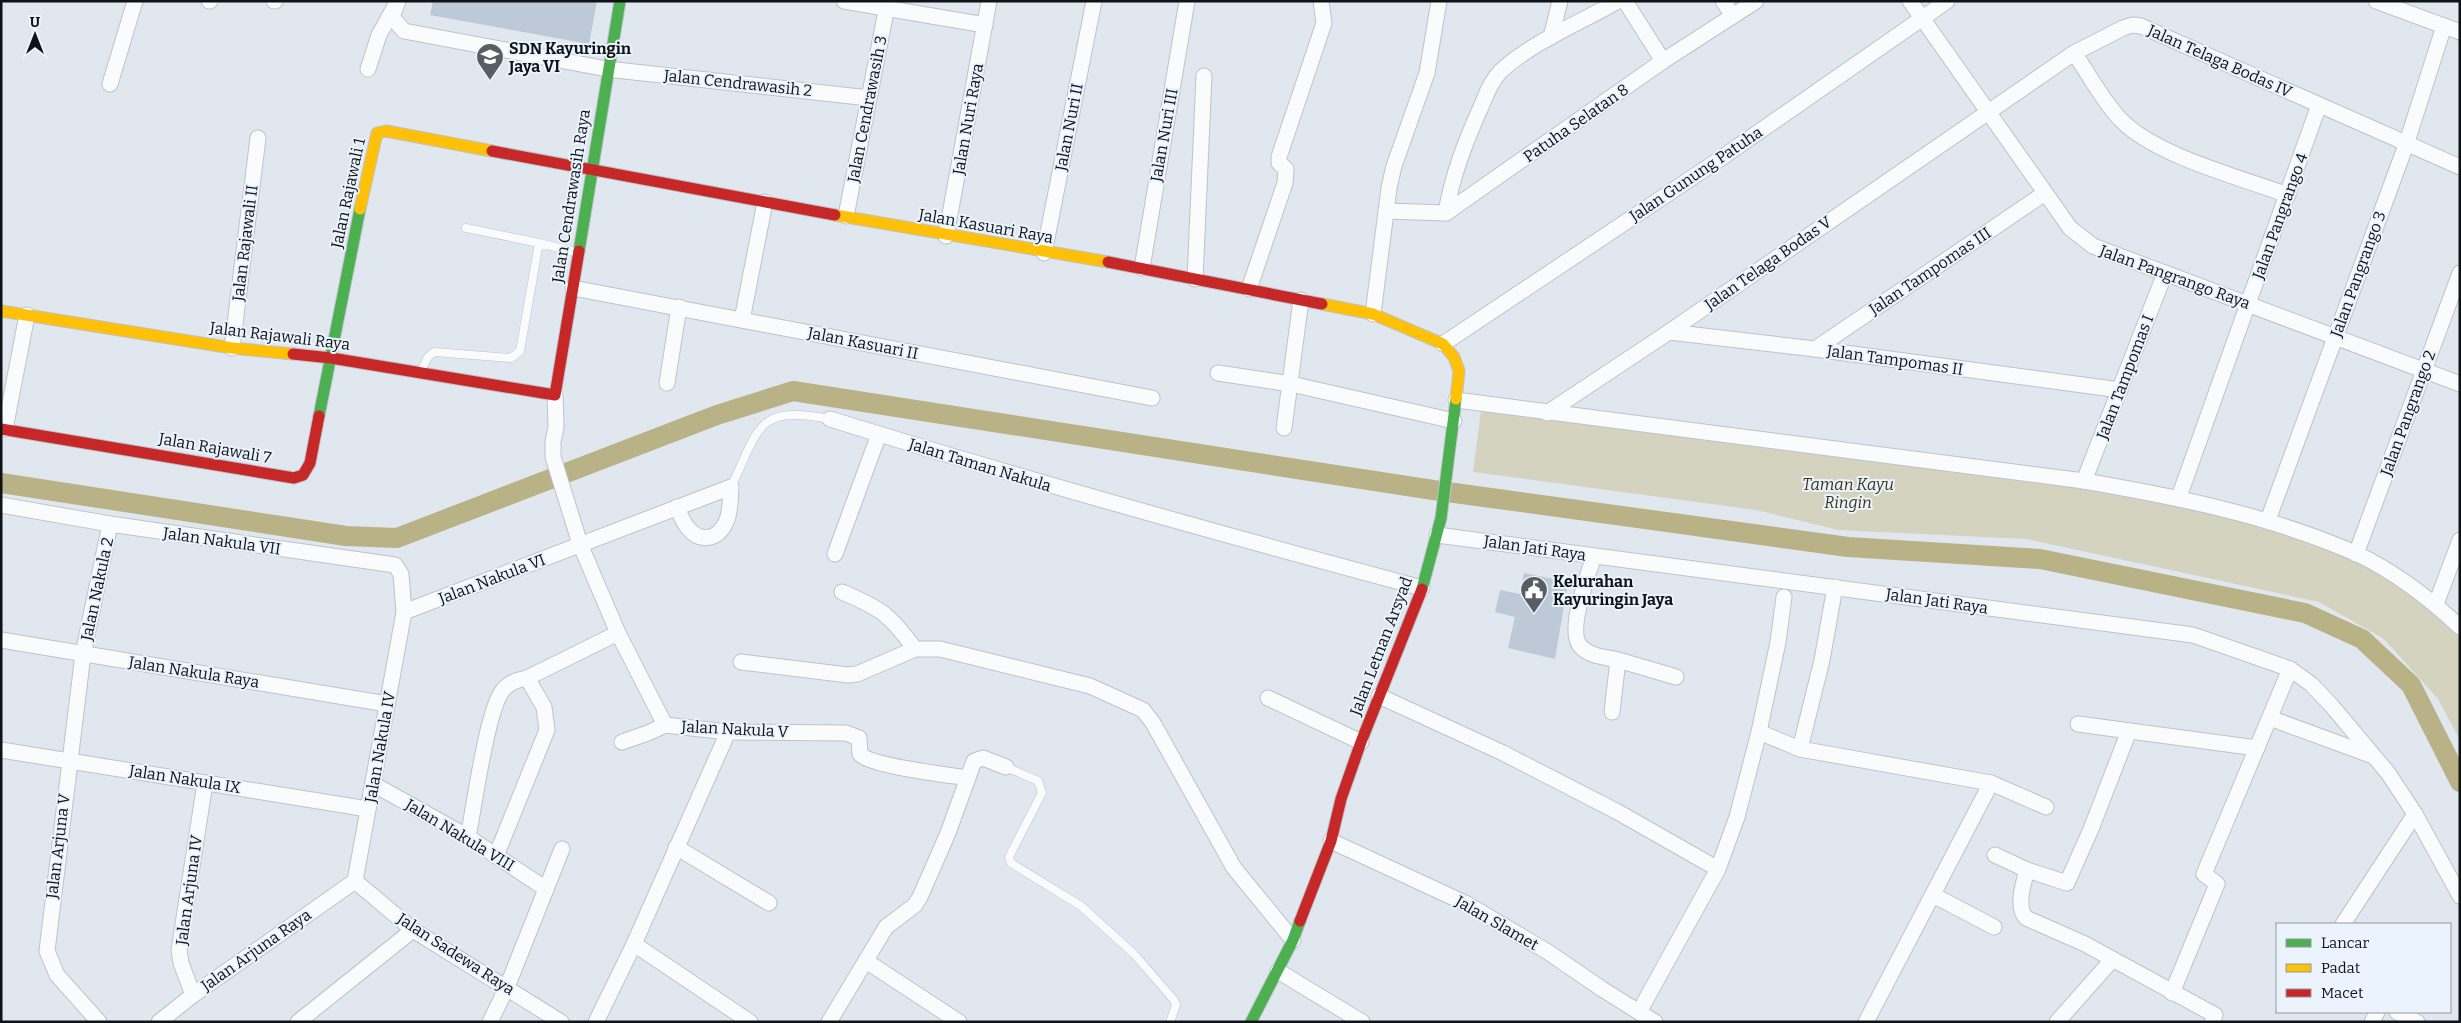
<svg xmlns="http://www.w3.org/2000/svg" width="2461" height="1023" font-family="Bitter,serif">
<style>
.green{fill:#d4d3c0}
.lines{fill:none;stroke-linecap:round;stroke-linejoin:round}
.canal{stroke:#bab287;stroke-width:20}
.building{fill:#bdc9d6}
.lane-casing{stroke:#bdc3c9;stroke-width:9}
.street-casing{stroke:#bdc3c9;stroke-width:17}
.fast-casing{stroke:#bdc3c9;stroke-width:13}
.slow-casing{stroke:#bdc3c9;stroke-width:13}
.jam-casing{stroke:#bdc3c9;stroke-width:13}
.lane{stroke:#fafbfd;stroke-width:8}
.street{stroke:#fafbfd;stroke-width:15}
.fast{stroke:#4caf50;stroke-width:11}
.slow{stroke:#ffc107;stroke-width:11}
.jam{stroke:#c62828;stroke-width:11}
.labels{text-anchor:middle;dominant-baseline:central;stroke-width:4;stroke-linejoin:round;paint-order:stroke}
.poi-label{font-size:16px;font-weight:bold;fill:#0f1318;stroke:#ebf3fc;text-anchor:start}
.street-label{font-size:16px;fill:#0f1318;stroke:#ebf3fc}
.park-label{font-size:16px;font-style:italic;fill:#3b3417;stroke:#ebf3fc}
</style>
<rect width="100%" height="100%" fill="#e0e7ef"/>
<path class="green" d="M1481 411 2095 487 2189 504 2357 556 2434 609 2460 638V740L2438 699 2384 639 2319 602 2026 539 1838 530 1756 510 1473 472Z"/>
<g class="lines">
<path class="canal" d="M1 483 346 536 397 538 717 415 793 391 1433 490 1848 547 2040 559 2305 613 2362 639 2411 685 2460 782"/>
</g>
<g class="building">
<path d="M433 1H597L589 44 430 15Z"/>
<path d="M1524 573 1568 582 1555 659 1508 648 1515 617 1495 612 1500 590 1520 594Z"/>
</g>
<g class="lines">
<defs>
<g id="lane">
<path d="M466 228 539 243"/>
<path d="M421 371 428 357 434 352 511 358 520 351 539 243 579 253"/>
<path d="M731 487C760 427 756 405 830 419"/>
<path d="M1006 767 1038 781 1042 793 1011 853 1009 858 1011 863 1081 906 1134 954 1174 1000 1176 1005 1170 1022"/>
</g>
<g id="street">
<path d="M209 1H210"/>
<path d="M274 1H275"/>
<path d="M398 1 392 17 404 31 607 69 869 98"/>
<path d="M844 1 985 25"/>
<path d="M1625 1 1663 61"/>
<path d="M1723 1 1733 16"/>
<path d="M1910 1 2070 228 2093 246 2460 384"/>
<path d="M2376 1 2460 32"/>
<path d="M1551 37 1560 1"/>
<path d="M2074 53C2089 74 2103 102 2122 121 2157 156 2239 177 2288 195"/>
<path d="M368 69 379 35 395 6"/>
<path d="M110 84 135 1"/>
<path d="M1387 211 1446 213 1663 61 1756 1"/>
<path d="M1446 213C1452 176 1465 143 1480 109 1486 96 1490 82 1500 72 1527 45 1583 21 1618 1"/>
<path d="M846 216 888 1"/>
<path d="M946 236 989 1"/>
<path d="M1044 253 1094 1"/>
<path d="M1142 268 1187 1"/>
<path d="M1195 279 1204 76"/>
<path d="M573 288 1152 398"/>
<path d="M1249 289 1285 183 1286 169 1279 163V157L1324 23 1321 1"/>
<path d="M1373 314 1389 188 1394 166 1427 73 1439 1"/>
<path d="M742 320 765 202"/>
<path d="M1669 332 1815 349 2120 390"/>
<path d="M1443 344 1717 161 1947 1"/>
<path d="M232 348 258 138"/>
<path d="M1815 349 2045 193"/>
<path d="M1218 373 1291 384 1454 421"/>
<path d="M667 383 679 307"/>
<path d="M555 395 556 427 553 442V457L580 544 618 633 665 725"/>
<path d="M1456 400 2084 481C2177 497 2268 515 2355 553 2392 570 2430 599 2460 627"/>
<path d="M1547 413 1669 332 2074 53 2123 28 2132 25 2141 26 2460 167"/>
<path d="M830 419C1027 480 1224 535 1422 588"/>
<path d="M1284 428 1301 300"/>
<path d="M5 429 27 315"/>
<path d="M2084 481 2165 273"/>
<path d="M2179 497 2319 105"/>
<path d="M1 505 110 524 395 565 401 574 404 612 355 881"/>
<path d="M2268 520 2406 145 2444 26"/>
<path d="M1437 535 2193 635 2290 669 2311 684 2331 705 2388 773 2415 814 2460 896"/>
<path d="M835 554 879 434"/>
<path d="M2356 554 2460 273"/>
<path d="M1594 556C1588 575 1566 632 1581 647 1591 657 1606 657 1618 660L1612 712"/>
<path d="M842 592C882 609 889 614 915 649"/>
<path d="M2436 604 2460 540"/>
<path d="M404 612 731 487C730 498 731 512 726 522 718 540 700 543 688 528 683 523 680 514 677 507"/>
<path d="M1 640 387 704"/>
<path d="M1618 660 1676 677"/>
<path d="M741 662 848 675 857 674 915 649H940L1090 686 1143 710 1153 723 1234 868 1293 940"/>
<path d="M1379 696 1503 753 1616 811 1718 869"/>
<path d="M1268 698 1361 742"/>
<path d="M2270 718 2373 756"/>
<path d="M2078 724 2257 748"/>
<path d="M665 725 728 732 846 733 859 738 860 754C870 766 949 775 968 778"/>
<path d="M2129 731 2091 829 2067 883 2027 870C2023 884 2016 907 2026 918L2085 944 2215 1015 2212 1022"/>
<path d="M1759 732 1800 749 1991 783 2046 807"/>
<path d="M622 742 648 733 665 725"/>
<path d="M1800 749 1822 660 1835 587"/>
<path d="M1 750 368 809"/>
<path d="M373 784 468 837 546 889"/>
<path d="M468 837C474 808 487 709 503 690 510 682 517 680 527 678L618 633"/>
<path d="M1331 841 1467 904 1548 952 1602 989 1655 1022"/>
<path d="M676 847 769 903"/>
<path d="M1995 855 2027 870"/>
<path d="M496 856 547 730 544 707 527 678"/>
<path d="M355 881 413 930 561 1022"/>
<path d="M1933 895 1994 927"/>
<path d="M2343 924 2415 814"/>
<path d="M634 944 750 1022"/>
<path d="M866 961 959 1022"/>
<path d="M1278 971 1362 1022"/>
<path d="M2172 993 2217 884 2204 874 2290 669"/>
<path d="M193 995 181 963 179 950 205 783"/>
<path d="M1639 1012 1718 869 1737 817 1759 732 1778 642 1784 597"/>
<path d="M2397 1012 2417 1022"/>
<path d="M99 1022 57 975 47 951 83 654 110 524"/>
<path d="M159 1022 193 995 355 881"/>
<path d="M298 1022 413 930"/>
<path d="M490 1022 507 987 562 849"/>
<path d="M596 1022 634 944 728 732"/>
<path d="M829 1022 886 927 915 905 920 897 948 833 974 761 983 758 1006 767"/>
<path d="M1866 1022 1991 783"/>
<path d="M2057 1022 2112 960"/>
<path d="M2372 1022 2377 1012"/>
</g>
<g id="fast">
<path d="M579 251 620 1"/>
<path d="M319 416 360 209"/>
<path d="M1422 589 1441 518 1456 399"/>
<path d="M1251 1022 1293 940 1300 921"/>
</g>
<g id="slow">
<path d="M360 209 377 133 386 131 492 151"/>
<path d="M835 215 1108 262"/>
<path d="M1322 304 1373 314 1443 344 1454 357 1459 371 1456 399"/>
<path d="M1 311 232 348 293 354"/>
</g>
<g id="jam">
<path d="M492 151 835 215"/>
<path d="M1108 262 1322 304"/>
<path d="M293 354 331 358 555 395 579 251"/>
<path d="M1 429 294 478 303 475 310 463 319 416"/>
<path d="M1300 921 1331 841 1341 799 1361 742 1422 589"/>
</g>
</defs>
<use href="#lane" class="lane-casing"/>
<use href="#street" class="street-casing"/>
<use href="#fast" class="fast-casing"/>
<use href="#slow" class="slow-casing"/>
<use href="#jam" class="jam-casing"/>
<use href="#lane" class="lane"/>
<use href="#street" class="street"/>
<use href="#fast" class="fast"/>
<use href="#slow" class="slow"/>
<use href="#jam" class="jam"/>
</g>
<defs>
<symbol id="school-pin" viewBox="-11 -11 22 30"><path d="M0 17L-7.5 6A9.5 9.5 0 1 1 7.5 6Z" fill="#585d63" stroke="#ebf3fc"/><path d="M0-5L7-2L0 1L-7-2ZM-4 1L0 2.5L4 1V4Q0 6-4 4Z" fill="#fff"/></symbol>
<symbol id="civic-pin" viewBox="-11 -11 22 30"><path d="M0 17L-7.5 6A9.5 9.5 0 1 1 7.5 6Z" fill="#585d63" stroke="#ebf3fc"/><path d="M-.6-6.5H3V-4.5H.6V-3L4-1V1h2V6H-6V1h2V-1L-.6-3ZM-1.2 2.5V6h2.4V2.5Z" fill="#fff"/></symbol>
</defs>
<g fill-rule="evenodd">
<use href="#school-pin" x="474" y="41" width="32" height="43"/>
<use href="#civic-pin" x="1518" y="574" width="32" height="43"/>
</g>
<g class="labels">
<g class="poi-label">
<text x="509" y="48">SDN Kayuringin<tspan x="509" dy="18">Jaya VI</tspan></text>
<text x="1553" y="581">Kelurahan<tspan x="1553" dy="18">Kayuringin Jaya</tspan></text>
</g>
<g class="street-label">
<text transform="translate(2220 61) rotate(24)">Jalan Telaga Bodas IV</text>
<text transform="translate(738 83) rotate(6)">Jalan Cendrawasih 2</text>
<text transform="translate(867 109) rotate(-79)">Jalan Cendrawasih 3</text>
<text transform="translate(968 119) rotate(-80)">Jalan Nuri Raya</text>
<text transform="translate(1576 123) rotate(-35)">Patuha Selatan 8</text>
<text transform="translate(1069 127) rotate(-79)">Jalan Nuri II</text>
<text transform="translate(1164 135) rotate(-80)">Jalan Nuri III</text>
<text transform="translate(1696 174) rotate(-34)">Jalan Gunung Patuha</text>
<text transform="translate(348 193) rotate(-78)">Jalan Rajawali 1</text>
<text transform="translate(571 196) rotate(-81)">Jalan Cendrawasih Raya</text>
<text transform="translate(2280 216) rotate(-70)">Jalan Pangrango 4</text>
<text transform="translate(986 226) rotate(10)">Jalan Kasuari Raya</text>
<text transform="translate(245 243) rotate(-83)">Jalan Rajawali II</text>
<text transform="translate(1768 263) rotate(-35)">Jalan Telaga Bodas V</text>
<text transform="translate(1930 271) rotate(-34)">Jalan Tampomas III</text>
<text transform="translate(2358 274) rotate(-70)">Jalan Pangrango 3</text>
<text transform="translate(2175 277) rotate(20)">Jalan Pangrango Raya</text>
<text transform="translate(280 336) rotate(7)">Jalan Rajawali Raya</text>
<text transform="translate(863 343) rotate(11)">Jalan Kasuari II</text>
<text transform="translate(1895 360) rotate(8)">Jalan Tampomas II</text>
<text transform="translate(2125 377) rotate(-69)">Jalan Tampomas I</text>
<text transform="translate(2408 413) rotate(-70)">Jalan Pangrango 2</text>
<text transform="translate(215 448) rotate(10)">Jalan Rajawali 7</text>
<text transform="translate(980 465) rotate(17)">Jalan Taman Nakula</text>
<text transform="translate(222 541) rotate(8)">Jalan Nakula VII</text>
<text transform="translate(1535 548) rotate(8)">Jalan Jati Raya</text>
<text transform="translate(492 579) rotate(-21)">Jalan Nakula VI</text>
<text transform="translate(97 589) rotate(-78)">Jalan Nakula 2</text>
<text transform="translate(1937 601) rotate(8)">Jalan Jati Raya</text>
<text transform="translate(1381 646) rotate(-69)">Jalan Letnan Arsyad</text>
<text transform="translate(194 672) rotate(9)">Jalan Nakula Raya</text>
<text transform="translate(735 729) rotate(3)">Jalan Nakula V</text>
<text transform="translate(380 747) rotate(-80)">Jalan Nakula IV</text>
<text transform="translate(185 779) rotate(9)">Jalan Nakula IX</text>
<text transform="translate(460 835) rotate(31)">Jalan Nakula VIII</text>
<text transform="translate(58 846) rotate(-83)">Jalan Arjuna V</text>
<text transform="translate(189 890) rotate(-82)">Jalan Arjuna IV</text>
<text transform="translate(1497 923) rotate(30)">Jalan Slamet</text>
<text transform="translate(256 950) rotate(-35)">Jalan Arjuna Raya</text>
<text transform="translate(456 954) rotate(33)">Jalan Sadewa Raya</text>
</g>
<g class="park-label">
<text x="1848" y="484">Taman Kayu<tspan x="1848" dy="18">Ringin</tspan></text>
</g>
</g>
<rect width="2461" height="1023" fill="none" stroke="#0f1318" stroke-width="5"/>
<rect x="2276" y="923" width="175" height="90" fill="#ebf3fc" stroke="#9399a1"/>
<rect x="2286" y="939" width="25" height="8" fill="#4caf50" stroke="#9399a1"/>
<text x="2321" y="948" font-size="15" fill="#0f1318">Lancar</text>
<rect x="2286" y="964" width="25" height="8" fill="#ffc107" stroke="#9399a1"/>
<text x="2321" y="973" font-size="15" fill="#0f1318">Padat</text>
<rect x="2286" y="989" width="25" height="8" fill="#c62828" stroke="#9399a1"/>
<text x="2321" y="998" font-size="15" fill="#0f1318">Macet</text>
<g transform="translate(35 35)" stroke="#ebf3fc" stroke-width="4" paint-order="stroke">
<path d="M0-4L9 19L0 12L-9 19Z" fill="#0f1318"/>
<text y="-8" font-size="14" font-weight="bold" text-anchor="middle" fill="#0f1318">U</text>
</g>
</svg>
